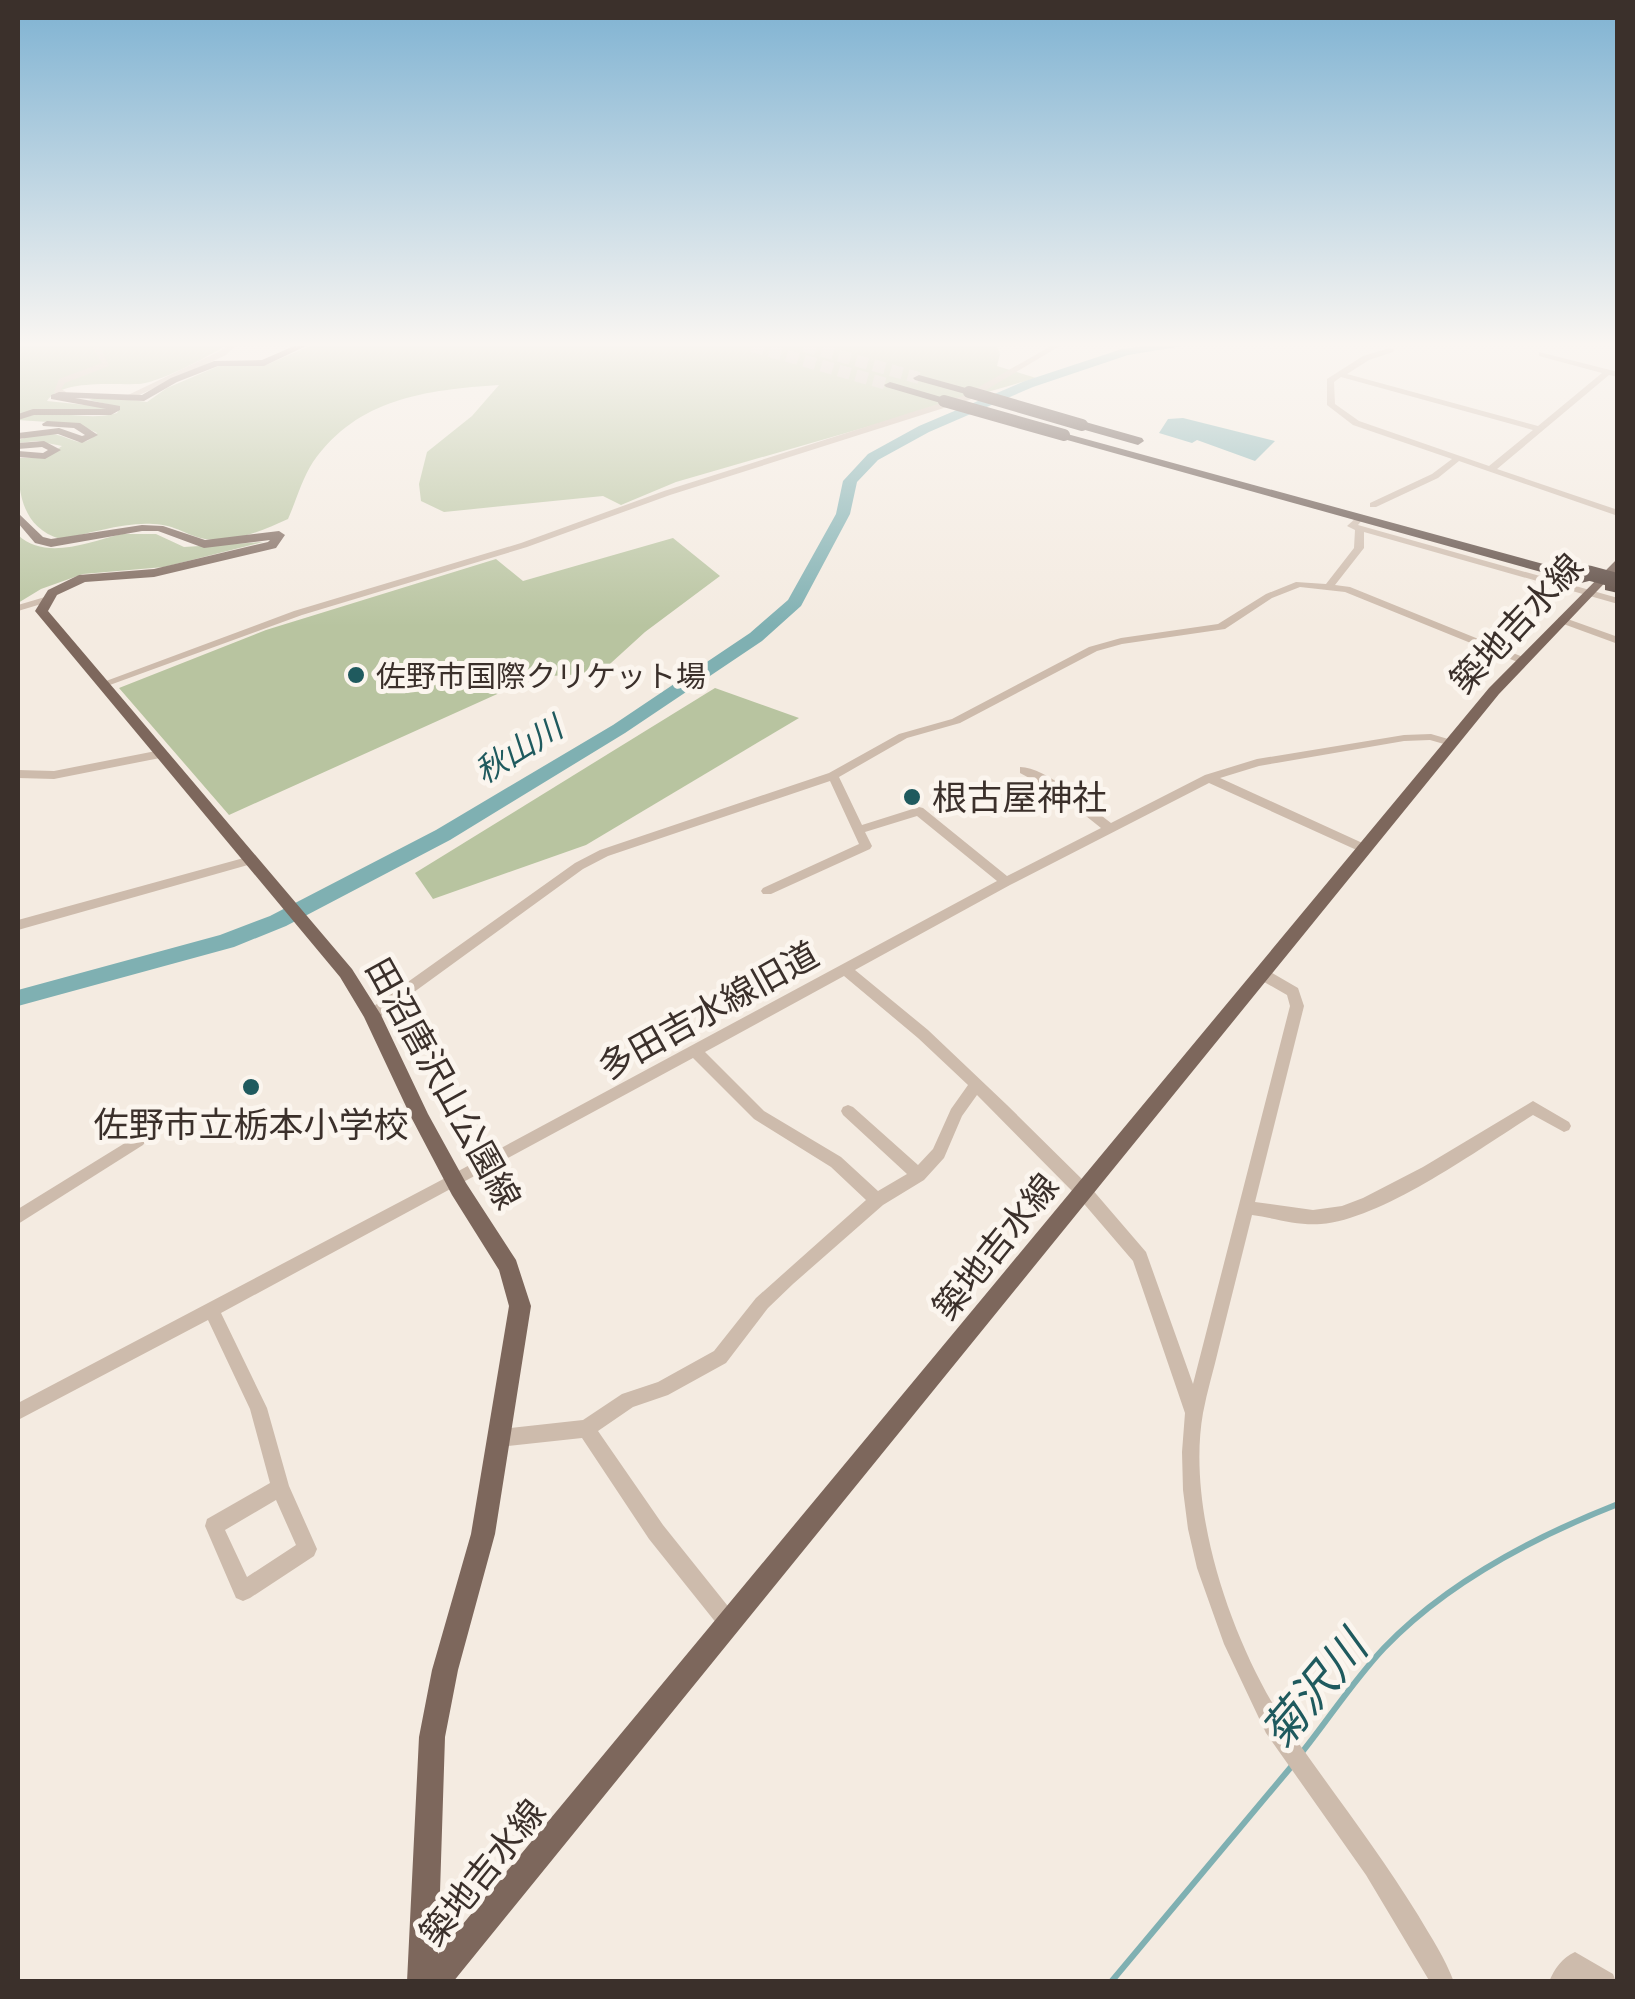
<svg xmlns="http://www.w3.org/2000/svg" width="1635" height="1999" font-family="'PT Sans','Noto Sans JP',sans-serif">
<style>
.green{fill:#b8c4a0}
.water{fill:#7fb0b2}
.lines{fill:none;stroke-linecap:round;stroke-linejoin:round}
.stream{stroke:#7fb0b2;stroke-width:6}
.river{fill:#7fb0b2;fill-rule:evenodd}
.highway-tunnel{stroke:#cfc6bd;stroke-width:12;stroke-dasharray:12 6;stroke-linecap:butt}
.minor{fill:#cdbbac;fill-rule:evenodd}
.major{fill:#7d675c;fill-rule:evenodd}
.highway{fill:#5c4a42;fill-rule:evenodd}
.highway-bridge-far1{stroke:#5c4a42;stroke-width:12}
.highway-bridge{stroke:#5c4a42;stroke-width:15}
.poi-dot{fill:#1f5a5e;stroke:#fbf5ee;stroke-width:4}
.labels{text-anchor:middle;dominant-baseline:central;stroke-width:10;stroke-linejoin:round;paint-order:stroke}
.far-poi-label{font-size:30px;fill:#3b302b;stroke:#fbf5ee;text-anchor:start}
.far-water-label{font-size:32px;font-style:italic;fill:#1f5a5e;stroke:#fbf5ee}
.street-label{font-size:35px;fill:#3b302b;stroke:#fbf5ee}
.poi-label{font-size:35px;fill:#3b302b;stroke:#fbf5ee;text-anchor:start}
.near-water-label{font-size:45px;font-style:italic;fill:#1f5a5e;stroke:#fbf5ee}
</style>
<rect width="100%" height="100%" fill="#f4ebe1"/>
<g class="green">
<path d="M18 346H225C208 357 156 384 138 384 114 385 61 379 47 401L105 407 106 411 18 415Z"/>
<path d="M310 346H997L1000 354 997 366 1036 378 676 482 621 505 603 496 444 512 421 501 419 484 427 452 472 416 499 385C426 390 358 398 313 462 302 479 296 501 288 519 264 530 232 544 205 539 187 536 177 525 153 524 124 522 89 534 60 539 22 527 18 493 18 458H44L62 446 37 441 18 443V440C28 437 41 433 51 434 70 435 81 452 97 433L78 424 18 420C47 405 85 423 117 413L120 407 89 400 100 396 147 402 167 388 221 365H266Z"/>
<path d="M122 534H156L184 547 263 542 164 567 83 574 41 589 18 603V535C46 561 88 542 122 534Z"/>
<path d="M673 538 720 576 645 632 600 673 535 677 229 815 119 688 266 630 496 559 523 581Z"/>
<path d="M715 688 799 718 586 845 433 899 415 873Z"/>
</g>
<path class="water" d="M1183 418 1275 441 1255 461 1197 440 1192 443 1159 433 1168 419Z"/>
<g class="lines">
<g class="stream">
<path d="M1303 1751C1330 1717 1354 1680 1384 1648 1447 1582 1534 1537 1618 1504"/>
<path d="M1111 1982 1291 1767"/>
</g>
<path class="river" d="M1147 346H1183L1128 355 1033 387 929 432 878 460 857 482 850 514 801 606 762 641 625 733 450 840 286 926 234 947 18 1006V990L220 935 270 916 436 830 613 725 750 633 788 600 836 514 843 481 868 454 919 426 1025 381 1122 349Z"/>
<g class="highway-tunnel">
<path d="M752 346 890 385"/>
<path d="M804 346 919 378"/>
</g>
<g class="minor">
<path d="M92 346H100L109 366 65 383 61 389 66 392V396H60L54 392 59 379 102 363Z"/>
<path d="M227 346H235L226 355 135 397 128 395 220 351Z"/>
<path d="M1051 346H1060L969 400 670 495 527 547 302 615 107 686H99L98 684 294 611 521 543 664 491 963 396Z"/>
<path d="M1390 348 1394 350 1393 352 1369 360 1347 374 1538 426 1602 373 1539 356V352L1618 372V377L1609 375 1497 469 1618 510V516L1459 461 1438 478 1376 507H1370V503L1432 474 1452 459 1353 425 1327 405V379L1363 356ZM1341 377 1533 430 1489 466 1359 421 1335 404 1334 382Z"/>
<path d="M1357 517 1362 520 1358 525 1618 598V604L1364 532V548L1335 585 1350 587 1528 659V663H1520L1345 592 1300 587 1272 598 1225 629 1122 644 1097 651 960 723 907 738 839 777 862 825 919 807 923 808 1007 876 1101 828 1057 793 1020 773V767C1046 767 1090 807 1111 823L1205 775 1257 759 1404 735 1431 734 1455 741 1457 743 1451 746 1430 740 1404 741 1259 766 1220 778 1369 846 1371 849 1369 852H1361L1209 783 1010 885 855 970 928 1030 1007 1105 1091 1188 1146 1252 1193 1384 1290 1006 1287 995 1257 978 1255 974 1257 970H1267L1298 988 1304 1006 1255 1202 1313 1210 1342 1206 1363 1198 1423 1167 1533 1101 1569 1122 1571 1126 1569 1130 1564 1132 1533 1115C1480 1148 1383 1219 1321 1224 1298 1226 1274 1218 1252 1215 1241 1259 1230 1303 1219 1347 1214 1369 1207 1391 1203 1413 1185 1515 1237 1659 1297 1741 1338 1799 1381 1855 1418 1915 1431 1937 1445 1958 1454 1982H1430L1366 1875 1266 1733 1224 1644 1197 1568 1188 1529 1183 1490 1182 1452 1185 1413 1133 1261 1079 1198 977 1095 962 1116 944 1158 924 1180 883 1205 793 1284 768 1308 726 1363 668 1395 633 1407 598 1431 663 1525 735 1615 738 1622 735 1629 728 1632 721 1629 649 1539 582 1438 500 1447 494 1444 491 1438 494 1432 500 1429 583 1420 622 1394 658 1382 714 1351 756 1298 866 1200 831 1167 754 1119 693 1058 221 1313 267 1408 289 1486 317 1549 314 1556 250 1598 243 1601 236 1598 205 1526 207 1519 270 1483 250 1409 208 1320 18 1420V1403L451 1175 997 881 917 816 865 832 872 846 870 849 771 894H763L761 891 763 888 859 844 830 781 608 856 583 869 377 1019H367L365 1015 367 1011 575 863 600 850 829 773 899 734 952 719 1089 647 1121 638 1218 624 1266 594 1296 582 1326 584 1354 548 1355 530 1347 526ZM844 976 918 1038 968 1085 951 1109 933 1149 918 1165 853 1107 848 1105 843 1107 841 1111 843 1115 907 1174 878 1191 841 1157 764 1111 705 1052ZM276 1500 296 1545 247 1577 225 1530Z"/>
<path d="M45 597 50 600 48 602 18 611V605Z"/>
<path d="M1562 617 1618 637V644L1558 622V618Z"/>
<path d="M161 750 167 754 165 757 54 779 18 778V770L54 771Z"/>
<path d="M251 856 255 857 257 860 255 863 18 930V920Z"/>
<path d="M138 1135 143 1137 146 1141 143 1145 18 1224V1209Z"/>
<path d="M1575 1952 1613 1974 1616 1982H1582L1578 1979 1575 1982H1549C1554 1969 1563 1957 1575 1952Z"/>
</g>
<g class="major">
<path d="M294 346H306L264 366H218L177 382 144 401 75 398 120 406V410L111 415H34L18 420V414L33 409H106L51 399V395L59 392 142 395 171 378 214 361 262 360Z"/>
<path d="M47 421 80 423 98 435 82 443 58 434 18 439V433L59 428 82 436 85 435 74 428 43 426 42 424Z"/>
<path d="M44 441 61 450 45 459 18 457V451L43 453 48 450 42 447 18 449V443Z"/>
<path d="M18 513 43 537 51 539 142 525 163 526 205 540 279 531 285 535 276 548 154 577 85 582 57 595 48 611 352 969 381 1015 428 1114 466 1183 516 1260 531 1306 495 1534 458 1670 445 1737 438 1954 1489 688 1618 558V569L1499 694 453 1982H407L419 1737 432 1670 471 1534 509 1306 499 1270 452 1195 411 1117 364 1017 340 977 35 611 48 590 79 575 154 569 268 542 270 540 204 548 158 531H142L51 547 35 543 18 523Z"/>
</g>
<g class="highway">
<path d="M919 375 973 390 975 392 969 395 915 380 913 378Z"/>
<path d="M890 382 948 399 950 401 944 404 886 387 884 385Z"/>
<path d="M1082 421 1142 438 1144 441 1138 445 1078 428 1076 425Z"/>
<path d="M1060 432 1591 577 1593 580 1581 583 1060 438Z"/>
<path d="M1610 583 1618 585V593L1605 590V584Z"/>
</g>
<g class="highway-bridge-far1">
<path d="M969 392 1082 425"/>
<path d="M944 401 1064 435"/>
</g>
<path class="highway-bridge" d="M1589 573 1615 580"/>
</g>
<linearGradient id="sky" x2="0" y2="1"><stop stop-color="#7eb2d2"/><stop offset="0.55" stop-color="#faf6f2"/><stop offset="1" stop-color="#faf6f2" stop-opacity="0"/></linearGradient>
<rect width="1635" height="626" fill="url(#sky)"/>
<g class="poi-dot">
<circle cx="356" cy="675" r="10"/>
<circle cx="912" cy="797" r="10"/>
<circle cx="251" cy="1087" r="10"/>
</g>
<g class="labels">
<g class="far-poi-label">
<text x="376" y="675">佐野市国際クリケット場</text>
</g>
<g class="far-water-label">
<text transform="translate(518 749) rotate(-32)">秋山川</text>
</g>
<g class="street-label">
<text transform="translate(1516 623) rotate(-47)">築地吉水線</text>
<text transform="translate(708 1010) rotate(-29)">多田吉水線旧道</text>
<text transform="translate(444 1083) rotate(61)">田沼唐沢山公園線</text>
<text transform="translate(995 1246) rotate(-51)">築地吉水線</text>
<text transform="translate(482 1872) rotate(-51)">築地吉水線</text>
</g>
<g class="poi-label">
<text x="932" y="797">根古屋神社</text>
<text x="251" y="1124" text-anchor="middle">佐野市立栃本小学校</text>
</g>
<g class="near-water-label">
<text transform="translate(1313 1689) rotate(-50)">菊沢川</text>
</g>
</g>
<rect width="1635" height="1999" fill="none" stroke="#3b302b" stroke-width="40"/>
</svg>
